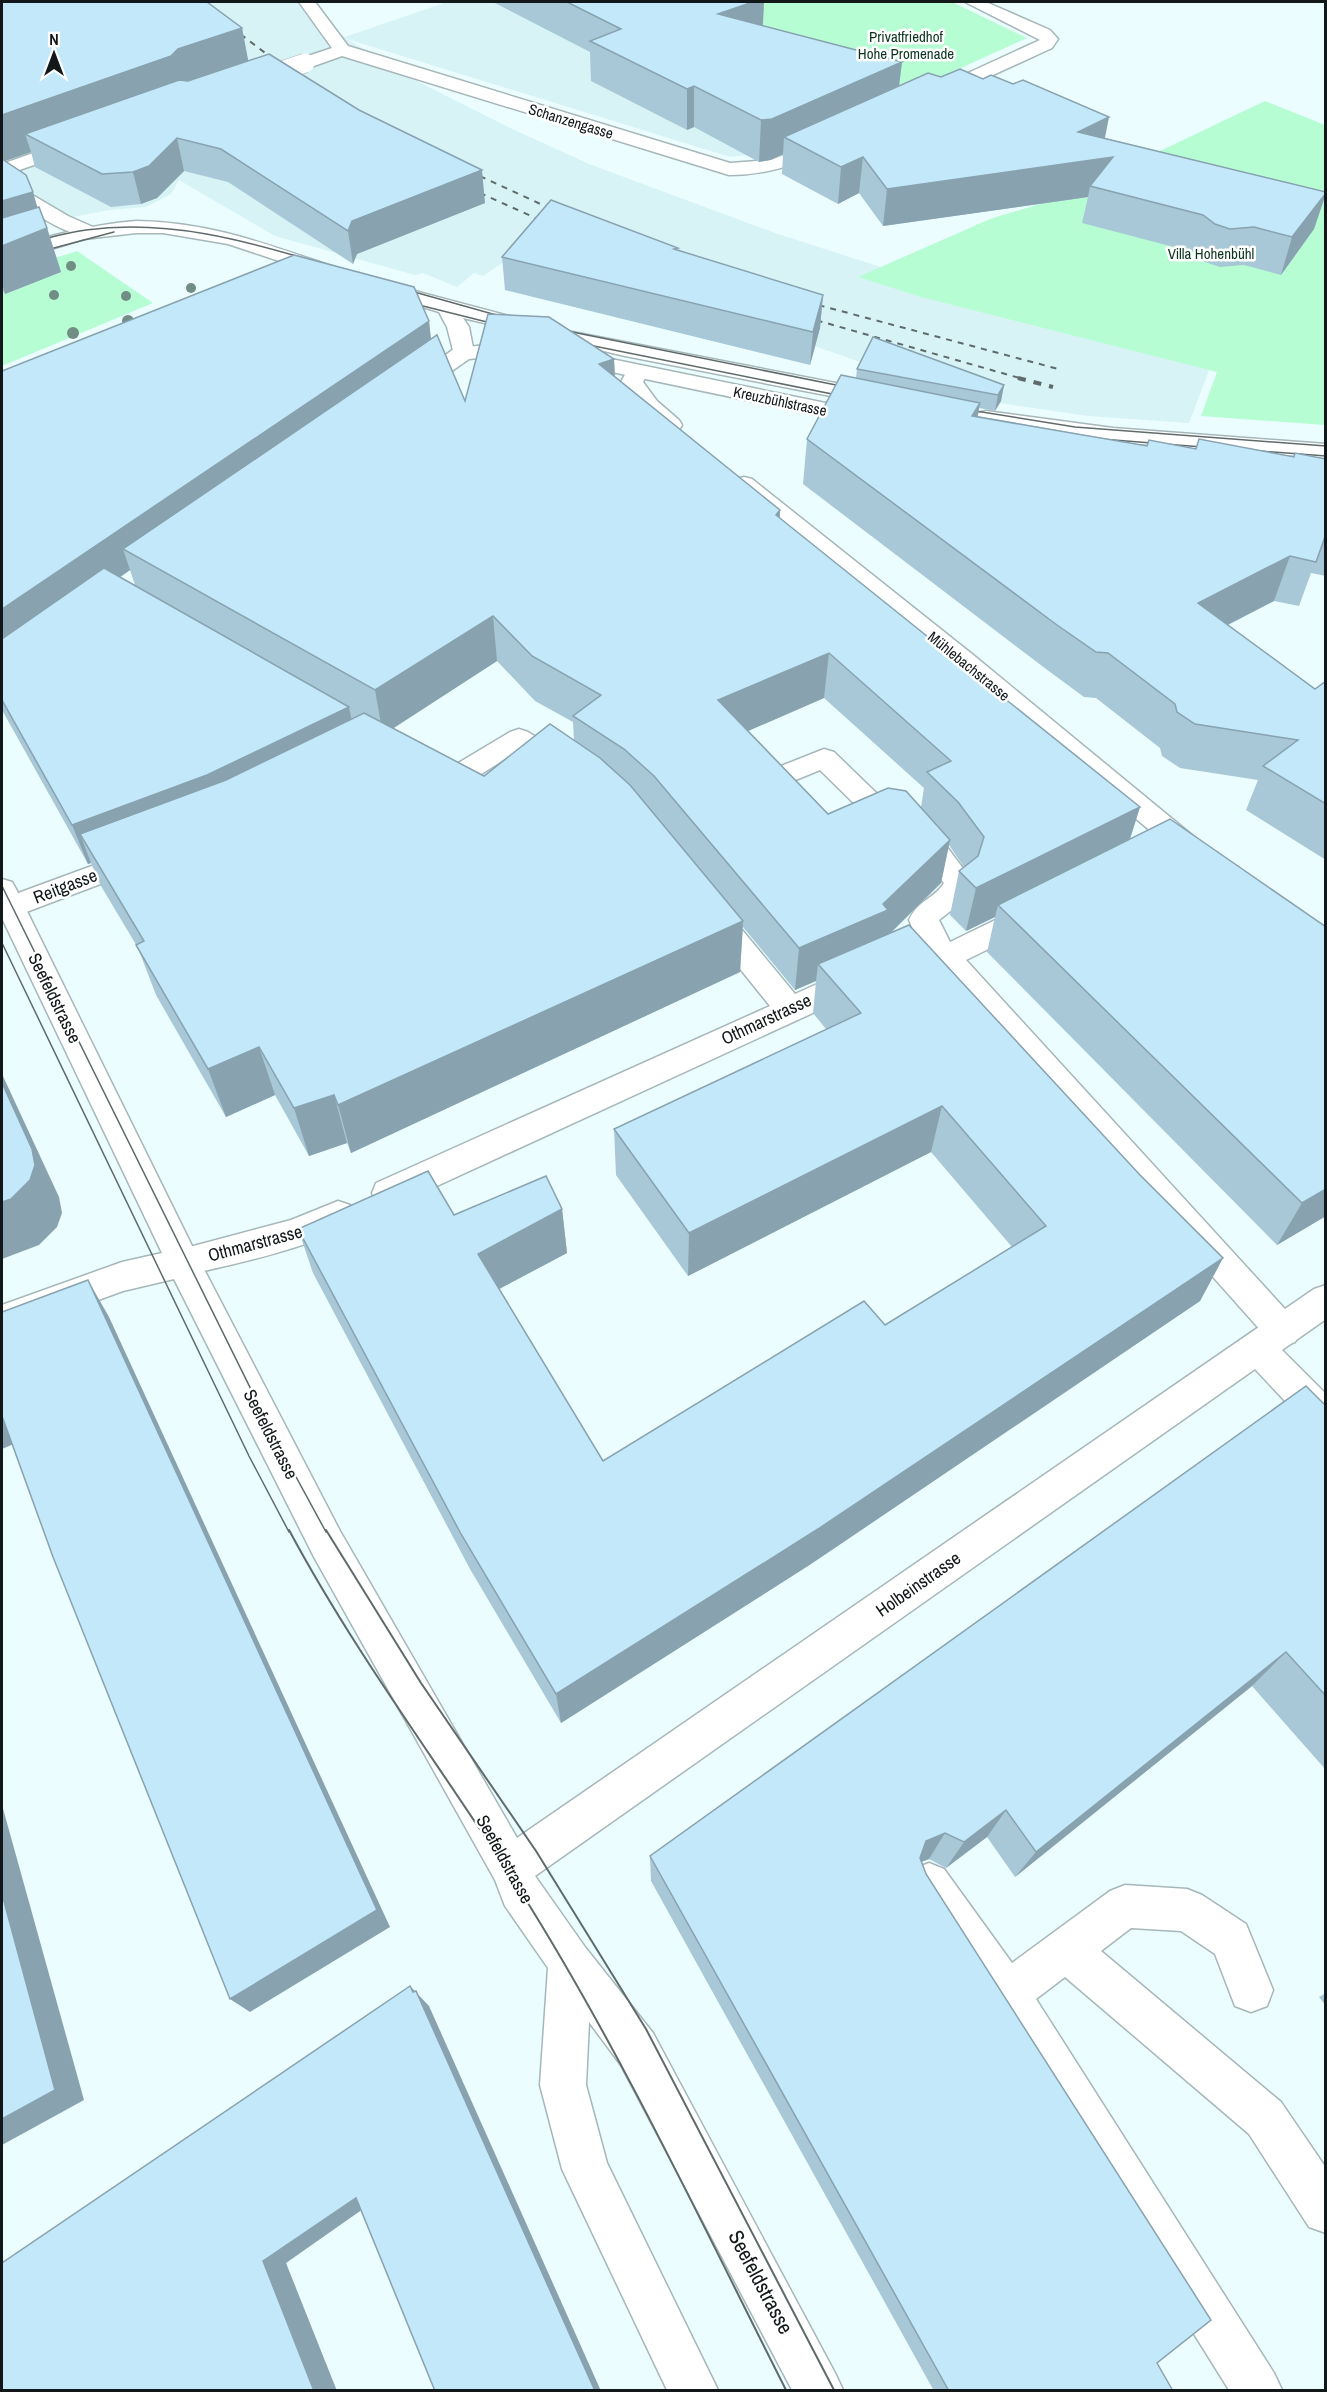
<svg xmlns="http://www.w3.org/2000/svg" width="1327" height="2392" font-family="'Archivo Narrow',sans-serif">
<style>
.built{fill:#d7f3f6}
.green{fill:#b7fdd4}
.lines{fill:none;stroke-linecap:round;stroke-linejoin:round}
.service-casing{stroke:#a6b7b9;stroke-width:3}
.minor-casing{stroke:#a6b7b9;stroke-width:3}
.secondary-casing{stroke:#a6b7b9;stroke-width:3}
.service{fill:#fff;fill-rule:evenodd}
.minor{fill:#fff;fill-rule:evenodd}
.secondary{fill:#fff;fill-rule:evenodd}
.tram-far1{stroke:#5f6a6b;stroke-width:1.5}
.tram{stroke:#5f6a6b;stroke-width:2}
.rail-far1{stroke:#5f6a6b;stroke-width:2;stroke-dasharray:6 6;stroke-linecap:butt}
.rail{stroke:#5f6a6b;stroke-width:4;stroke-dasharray:8 8;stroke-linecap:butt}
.minor-bridge-casing{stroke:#a6b7b9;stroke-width:20;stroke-linecap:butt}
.minor-bridge{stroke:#fff;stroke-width:19}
.tree{fill:#708e84}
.wall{fill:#a8c8d7;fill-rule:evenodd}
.shaded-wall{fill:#88a2af}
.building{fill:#c3e8fa;stroke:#88a2af;stroke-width:1.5}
.labels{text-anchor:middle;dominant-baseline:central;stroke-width:5;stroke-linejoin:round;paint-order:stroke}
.far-park-label{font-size:15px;fill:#0b3420;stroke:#fff}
.far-street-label{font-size:15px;fill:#121819;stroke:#fff}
.street-label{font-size:18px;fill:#121819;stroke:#fff}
.near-street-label{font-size:21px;fill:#121819;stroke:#fff}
</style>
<rect width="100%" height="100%" fill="#ebfdff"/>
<path class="built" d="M2 2H300L306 12 345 37 447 2H710L906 93 766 153 730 157 347 39 413 79 508 127 589 164 775 233 887 269 1219 344 1189 423 1088 416 964 398 628 281 523 249 483 276 474 273 457 287 423 273 415 275 275 236 179 180 171 194 146 207 109 210 21 227 2 234Z"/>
<g class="green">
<path d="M711 2H952L1027 38 906 93Z"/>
<path d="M1265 101 1325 125V425L1201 416 1217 372 921 297 858 277 990 219 1063 197Z"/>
<path d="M77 251 153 303 2 366V275Z"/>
</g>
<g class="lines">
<defs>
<g id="service">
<path d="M136 221C211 222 268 245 337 268L340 272 337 276 330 278 228 244 163 233H136L84 239 2 264V251C46 236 89 225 136 221Z"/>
<path d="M377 281 562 330 877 391 885 393 888 398 885 403 877 405 625 356 463 318 469 327 474 353 471 358H455L447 327 439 312 370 291 367 287 370 283Z"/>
<path d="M986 411 1113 428 1326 444V458L1113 442 978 423 975 418 978 413Z"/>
<path d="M519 729 528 732 572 760 576 767 572 774C551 779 535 761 519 750L461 787C446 791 425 783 416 770L420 763 430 761 450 768 510 732Z"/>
<path d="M824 749 834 752 898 814 917 817 947 847 973 882 967 898 939 920 950 942 1022 907 1032 904 1042 907 1047 915 1042 923 966 960 1295 1320 1300 1331 1295 1342 1283 1346 1271 1342 930 959 400 1203 388 1207 376 1203 372 1193 376 1183 770 1006 704 924 699 916 704 908 714 905 724 908 795 994 917 939 909 920C918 900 934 899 944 883L900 833 881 830 820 770 781 786 771 784 767 777 771 770Z"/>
<path d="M138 849 148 852 152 859 148 866 21 914 11 918 2 915V899Z"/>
<path d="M338 1201 350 1205 355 1215C340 1244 218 1267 183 1276L171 1272 166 1262 171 1252 291 1220Z"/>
<path d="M929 1863 944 1869 1012 1963 1110 1891 1125 1885 1187 1889 1202 1895 1246 1924 1273 1990 1267 2006 1251 2012 1235 2006 1215 1954 1181 1931 1131 1928 1101 1951 1281 2102 1326 2168V2233L1309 2227 1249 2134 1065 1977 1036 1999 1274 2373 1282 2390H1229L991 2009 914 1899 908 1884 914 1869Z"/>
</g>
<g id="minor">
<path d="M299 2H315L348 46 730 163 771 160 822 140 831 146 829 150C796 165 765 175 729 175L342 56 311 67H299L296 63 299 59 332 48Z"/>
<path d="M965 2H986L1050 30 1058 39 1052 48 943 98H931L928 94 931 90 1040 40Z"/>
<path d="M76 138 85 144 83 148 2 176V164Z"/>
<path d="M2 177 68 216 93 227 96 231 93 235C69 241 22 204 2 191Z"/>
<path d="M637 366 645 367 648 372 643 382 657 401 679 420 682 425 679 430H663C646 416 631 402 621 382L629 367Z"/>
<path d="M744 477 752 479 972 654 1204 845 1208 852 1204 859 1194 862 1184 859 954 666 736 489 732 484 736 479Z"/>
<path d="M2 879 12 882 16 889 195 1252 340 1531 517 1838 1314 1289 1326 1285V1319L1282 1350 1326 1394V1435L1313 1431 1255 1369 535 1876 585 1947 653 2033 835 2373 843 2390H792L621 2065 589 2022 586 2085 607 2163 718 2390H667L562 2169 540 2085 548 1968 505 1906 495 1880 314 1557 174 1279 123 1291 2 1335V1305L122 1262 162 1253 2 918Z"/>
</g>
<g id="secondary">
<path d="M521 342 529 343 532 348 529 353 469 359 419 394H403L400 389 455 348Z"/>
<path d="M572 351 865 411 873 413 876 418 873 423 865 425 564 362 561 357 564 352Z"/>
</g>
</defs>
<use href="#service" class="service-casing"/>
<use href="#minor" class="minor-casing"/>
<use href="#secondary" class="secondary-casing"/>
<use href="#service" class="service"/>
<use href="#minor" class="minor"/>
<use href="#secondary" class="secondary"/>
<g class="tram-far1">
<path d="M2 252C30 243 57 234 86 230 167 219 244 240 320 263"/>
<path d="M39 252 114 232"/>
<path d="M400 288 507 318"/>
<path d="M407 302 503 326"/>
<path d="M557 329 851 388"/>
<path d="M579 343 847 397"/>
<path d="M963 409 1075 427 1326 446"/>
<path d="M1101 439 1215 448"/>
<path d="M1247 450 1326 456"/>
<path d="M2 886 276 1440 326 1532"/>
<path d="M2 943 249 1456 289 1532"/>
</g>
<g class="tram">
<path d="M289 1530C357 1657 444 1771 521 1892 621 2051 701 2222 786 2390"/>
<path d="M326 1530 421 1683 536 1851 646 2029 834 2390"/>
</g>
<g class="rail-far1">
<path d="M231 27 281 65"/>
<path d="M469 171 562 214"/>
<path d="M469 188 551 225"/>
<path d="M807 302 1062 370"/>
<path d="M805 317 1023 379"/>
</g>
<path class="rail" d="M1018 378 1053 387"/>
<defs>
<path id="minor-bridge" d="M249 82 305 63"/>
</defs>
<use href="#minor-bridge" class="minor-bridge-casing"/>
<use href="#minor-bridge" class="minor-bridge"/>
</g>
<g class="tree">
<circle cx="71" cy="266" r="5"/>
<circle cx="191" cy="288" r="5"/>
<circle cx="54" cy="295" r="5"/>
<circle cx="126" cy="296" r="5"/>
<circle cx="128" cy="321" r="6"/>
<circle cx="73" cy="333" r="6"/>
</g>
<g class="wall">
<path d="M2 2 242 28 248 61 485 203 357 254 353 264 228 182 184 171 157 198 141 204 111 207 35 167 31 152 5 161 38 208 47 228 61 272 5 294 2 289Z"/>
<path d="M493 2H764L763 26 902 62 899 86 1105 138 1326 192V194L1314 229 1281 275 1244 265 1220 267 1205 262 1193 252 1082 223 1088 197 883 226 859 193 838 204 782 174 783 154 770 160 759 162 694 127 687 130 591 81 590 52Z"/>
<path d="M502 257 823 295 820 328 810 365 505 290Z"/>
<path d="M429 321 431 339 465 401 614 359 615 376 780 510V518L1140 807 1130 839 1326 927V1216L1277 1245 987 952 995 917 966 931 950 915 959 871 964 867 949 845 941 883 891 933 1140 1175 1223 1258 1200 1301 811 1564 561 1723 470 1569 313 1273 298 1229 454 1215 562 1209 567 1253 499 1289 603 1461 885 1325 1012 1247 931 1152 688 1276 616 1175 614 1129 826 1029 813 1013 816 981 795 990 743 927 740 972 351 1153 347 1143 309 1156 275 1095 226 1117 156 995 138 948 101 886 91 863 88 864 2 710V371ZM130 570 135 585 120 577ZM497 661 535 701 573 722 574 741 484 776 393 728ZM824 698 924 788 921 807 828 814 748 731Z"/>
<path d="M857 369 1004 385 1001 401 995 411 979 408 978 416 1147 446 1326 459V576L1311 573 1299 606 1274 601 1228 625 1315 689 1326 681V860L1246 810 1258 780 1180 768 1162 756 1160 748 1096 698 1084 697 1046 669 803 484 807 439 856 378Z"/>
<path d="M1326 1406V1770L1252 1686 1015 1877 987 1837 946 1868 929 1859 921 1862 1157 2363 1173 2391H934L651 1881 650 1856Z"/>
<path d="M1326 1993V2006L1319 1997Z"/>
</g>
<g class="shaded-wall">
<path d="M753 2H764L762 37 718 14Z"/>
<path d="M242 28 250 70 25 134 31 152 2 162V115L178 49Z"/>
<path d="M902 62 897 102 784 137 783 154 770 160 759 162 761 120Z"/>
<path d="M694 86V127L687 130V89Z"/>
<path d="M1109 117 1102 153 1113 157 1090 186 1088 197 883 226 887 189 1078 132Z"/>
<path d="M177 138 184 171 157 198 141 204 133 172Z"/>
<path d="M863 157 859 193 838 204 841 167Z"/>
<path d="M482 170 485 203 357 254 353 264 348 231 352 221Z"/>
<path d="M33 192 44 230 47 228 61 272 5 294 2 283V201Z"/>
<path d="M1326 193 1314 229 1281 275 1292 237Z"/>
<path d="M823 295 820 328 810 365 813 332Z"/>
<path d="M429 321 433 360 123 549 130 570 2 660V609Z"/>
<path d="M614 359 616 403 599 364Z"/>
<path d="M1004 385 1001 401 995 411 998 395Z"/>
<path d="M980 403 972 448V416Z"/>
<path d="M780 510 777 555 776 515Z"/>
<path d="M1290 556 1274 601 1184 647 1198 603Z"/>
<path d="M493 616 497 661 383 735 375 690Z"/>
<path d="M829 653 824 698 716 745 718 700Z"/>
<path d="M349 707 357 747 80 834 91 863 88 864 72 825Z"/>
<path d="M1140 807 1126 851 998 905 995 917 966 931 976 888Z"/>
<path d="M950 840 941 883 883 940 818 964 816 981 795 990 799 948 883 904Z"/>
<path d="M743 921 740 972 351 1153 338 1105Z"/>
<path d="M259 1047 275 1095 226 1117 208 1069Z"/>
<path d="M2 1074 59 1197 62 1213 57 1227 39 1245 2 1259Z"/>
<path d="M334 1095 347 1143 309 1156 294 1108Z"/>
<path d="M942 1106 931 1152 688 1276 689 1233Z"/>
<path d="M1326 1189V1216L1277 1245 1302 1203Z"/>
<path d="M562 1209 567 1253 486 1296 478 1254Z"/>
<path d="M1223 1258 1200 1301 811 1564 561 1723 556 1694Z"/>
<path d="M88 1280 109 1317 390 1927 250 2012 230 1999Z"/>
<path d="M2 1411 23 1440 2 1449Z"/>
<path d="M1286 1652 1252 1686 1015 1877 1036 1852Z"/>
<path d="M2 1805 84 2100 2 2145Z"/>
<path d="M1006 1810 987 1837 946 1868 964 1842Z"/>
<path d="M945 1833 929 1859 911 1866 926 1841Z"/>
<path d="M410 1986 429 2006 601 2391H595Z"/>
<path d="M356 2198 373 2202 286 2263 337 2391H314L263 2261Z"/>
</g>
<g class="building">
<path d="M2 2H207L242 28 178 49 171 56 2 115Z"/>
<path d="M567 2H753L718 14 902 62 772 119 761 120 694 86 687 89 590 41 621 29Z"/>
<path d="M269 54 359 110 482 170 352 221 348 231 221 149 177 138 149 166 133 172 102 174 25 134 179 80 188 81Z"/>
<path d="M960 69 983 79 991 75 1013 84 1023 80 1109 117 1078 132 1326 192V193L1292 237 1254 227 1230 229 1215 224 1203 215 1090 186 1113 157 887 189 863 157 841 167 784 137 928 73 941 77Z"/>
<path d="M2 159 26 175 33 192 2 201Z"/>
<path d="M551 200 678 248 674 249 823 295 813 332 502 257Z"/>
<path d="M39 207 47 228 2 246V218Z"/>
<path d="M294 255 414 287 429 321 2 609V371Z"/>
<path d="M488 314 549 317 614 359 599 364 780 510 776 515 1140 807 976 888 959 871 978 856 984 837 958 802 927 772 951 761 829 653 718 700 828 814 888 788 906 791 950 840 883 904 888 910 799 948 654 776 624 749 573 716 601 695 532 656 493 616 375 690 123 549 437 335 465 401Z"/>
<path d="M873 337 1004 385 998 395 857 369Z"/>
<path d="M841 375 980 403 972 416 1147 446 1149 440 1196 449 1199 439 1294 457 1295 453 1326 459V534L1316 562 1290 556 1198 603 1315 689 1326 681V804L1263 766 1298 740 1195 724 1177 712 1175 704 1108 653 1096 652 1057 625 807 439Z"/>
<path d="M104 568 349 707 207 775 72 825 2 700V639Z"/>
<path d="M364 713 484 776 550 724 600 758 630 785 743 921 338 1105 334 1095 294 1108 259 1047 208 1069 136 945 144 941 80 834 226 780Z"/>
<path d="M1170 819 1326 927V1189L1302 1203 998 905Z"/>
<path d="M909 925 1140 1175 1223 1258 818 1529 556 1694 461 1534 298 1229 428 1171 454 1215 546 1176 562 1209 478 1254 603 1461 864 1301 885 1325 1046 1226 942 1106 689 1233 614 1129 861 1013 818 964Z"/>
<path d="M2 1083 32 1149 35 1165 30 1180 11 1199 2 1202Z"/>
<path d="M88 1280 377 1910 230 1999 53 1557 2 1416V1312Z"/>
<path d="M1306 1386 1326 1406V1696L1286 1652 1036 1852 1006 1810 964 1842 945 1833 926 1841 920 1858 926 1874 1211 2320 1157 2363 1173 2391H949L650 1856Z"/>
<path d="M2 1894 55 2090 2 2119Z"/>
<path d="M410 1986 413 1992 416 1991 595 2391H435L356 2198 263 2261 314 2391H2V2263Z"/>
</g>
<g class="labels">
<g class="far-park-label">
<text x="906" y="36">Privatfriedhof<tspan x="906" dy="17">Hohe Promenade</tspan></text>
<text x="1211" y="253">Villa Hohenbühl</text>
</g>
<g class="far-street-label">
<text transform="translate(571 121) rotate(17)">Schanzengasse</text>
<text transform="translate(780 401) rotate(12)">Kreuzbühlstrasse</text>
<text transform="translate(969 666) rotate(39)">Mühlebachstrasse</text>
</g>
<g class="street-label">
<text transform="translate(65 886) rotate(-21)">Reitgasse</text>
<text transform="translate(55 998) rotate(64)">Seefeldstrasse</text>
<text transform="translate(766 1019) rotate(-25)">Othmarstrasse</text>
<text transform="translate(255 1243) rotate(-15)">Othmarstrasse</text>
<text transform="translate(271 1434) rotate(63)">Seefeldstrasse</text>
<text transform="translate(918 1584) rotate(-35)">Holbeinstrasse</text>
<text transform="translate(505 1859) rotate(61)">Seefeldstrasse</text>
</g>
<g class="near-street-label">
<text transform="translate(761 2282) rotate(62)">Seefeldstrasse</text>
</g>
</g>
<rect width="1327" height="2392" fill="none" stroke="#121819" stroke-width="6"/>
<g transform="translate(54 54)" stroke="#ffffff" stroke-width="4.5" paint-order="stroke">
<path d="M0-4.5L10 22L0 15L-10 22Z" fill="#121819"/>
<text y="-9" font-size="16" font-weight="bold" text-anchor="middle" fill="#121819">N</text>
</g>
</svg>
